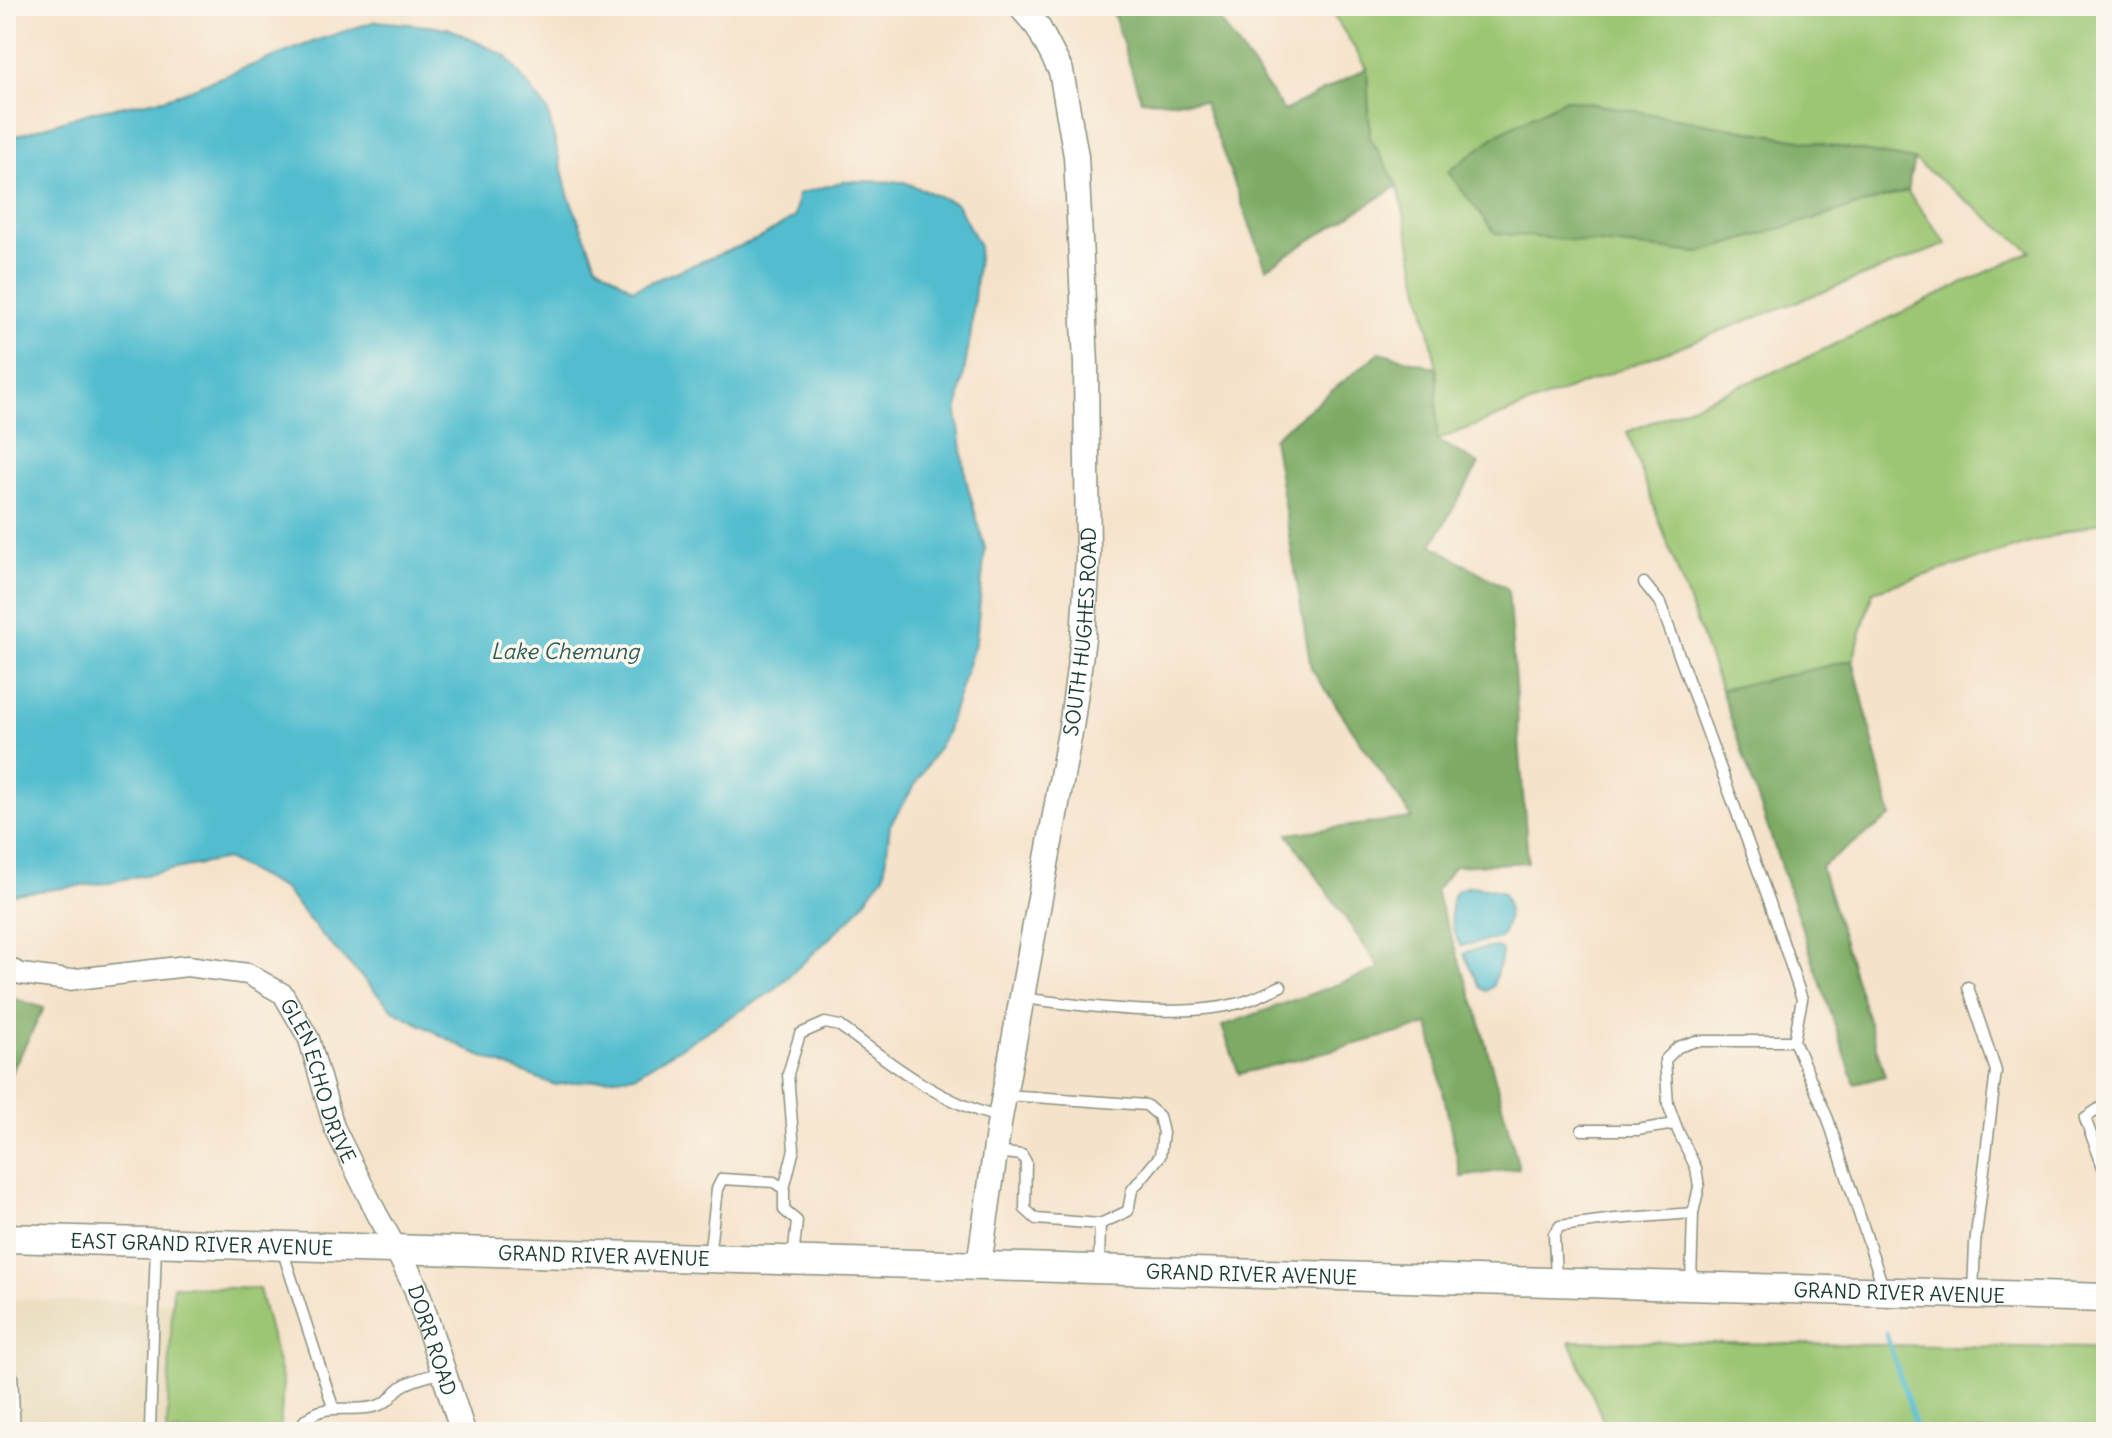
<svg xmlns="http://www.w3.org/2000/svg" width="2112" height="1438" font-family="Delius,sans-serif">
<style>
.built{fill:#e8d9ba}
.green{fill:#9cc673;stroke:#5e8254;stroke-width:2}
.forest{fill:#7dab65;stroke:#4e744c;stroke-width:2}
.water{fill:#53bdcf;stroke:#397d82;stroke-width:2}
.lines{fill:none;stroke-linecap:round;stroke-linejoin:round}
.stream{stroke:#53bdcf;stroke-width:5}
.service-casing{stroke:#8a907f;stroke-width:13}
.minor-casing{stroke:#8a907f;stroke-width:23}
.tertiary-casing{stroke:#8a907f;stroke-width:27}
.secondary-casing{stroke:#8a907f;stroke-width:31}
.service{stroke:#fff;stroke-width:10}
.minor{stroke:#fff;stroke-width:20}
.tertiary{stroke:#fff;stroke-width:24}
.secondary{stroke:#fff;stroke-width:28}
.labels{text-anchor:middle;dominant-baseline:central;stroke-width:7;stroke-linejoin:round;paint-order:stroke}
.street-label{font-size:20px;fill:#1f3d34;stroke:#fbf7ec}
.water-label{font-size:22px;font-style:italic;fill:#2c5d5b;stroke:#fbf7ec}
</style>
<rect width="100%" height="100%" fill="#fbf7ec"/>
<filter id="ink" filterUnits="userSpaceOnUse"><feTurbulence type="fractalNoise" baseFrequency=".0125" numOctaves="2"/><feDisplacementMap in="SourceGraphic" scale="16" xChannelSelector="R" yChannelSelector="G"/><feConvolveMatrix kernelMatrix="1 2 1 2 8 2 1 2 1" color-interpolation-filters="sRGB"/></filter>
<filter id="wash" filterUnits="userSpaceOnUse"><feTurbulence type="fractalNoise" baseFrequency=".006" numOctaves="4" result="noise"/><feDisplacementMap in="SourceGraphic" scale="32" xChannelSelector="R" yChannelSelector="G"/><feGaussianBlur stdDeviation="1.8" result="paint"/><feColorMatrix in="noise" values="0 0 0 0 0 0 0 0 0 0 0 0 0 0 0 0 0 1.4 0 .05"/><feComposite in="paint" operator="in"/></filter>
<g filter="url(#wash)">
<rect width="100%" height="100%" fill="#f5e2ca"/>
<path class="built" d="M6 1299 175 1303 172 1432H6Z"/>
<g class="green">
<path d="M1328 6H2106V520L1873 591 1853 660 1721 690 1627 432 1791 365 2031 251 1914 160 1566 99 1699 253 1907 191 1947 244 1437 440V368L1398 186 1370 138 1367 68Z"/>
<path d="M173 1286 259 1289 283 1383 280 1432H167Z"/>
<path d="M1570 1341 2093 1348 2104 1432H1608Z"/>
</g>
<g class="forest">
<path d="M1111 6H1210L1284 111 1367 68 1370 138 1398 186 1266 268 1204 102 1141 100Z"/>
<path d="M1566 99 1914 160 1907 191 1699 253 1495 233 1448 172 1501 132Z"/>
<path d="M1380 352 1437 368V440L1479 464 1432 545 1508 589 1528 862 1455 866 1435 891 1477 1011 1519 1168 1461 1177 1429 1025 1239 1074 1222 1026 1380 969 1288 834 1412 818 1311 668 1273 438Z"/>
<path d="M1853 660 1891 816 1821 867 1885 1076 1855 1084 1721 690Z"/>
<path d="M6 996 44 1008 6 1083Z"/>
</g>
<g class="water">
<path d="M376 21 448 28 506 56 547 110 568 194 596 264 633 289 760 238 795 217 798 194 846 181 904 182 957 204 979 246 971 332 957 413 966 480 985 548 976 640 945 736 890 825 884 875 854 915 773 991 635 1075 555 1085 478 1055 393 1010 321 934 284 889 226 859 104 883 6 895V139L95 111 164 99 318 40Z"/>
<path d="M1471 886 1492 889 1503 893C1511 906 1508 926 1500 938L1461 946C1452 931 1445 906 1457 890Z"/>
<path d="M1496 947 1501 949 1502 954 1493 986 1486 991 1480 987 1464 954 1468 951Z"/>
</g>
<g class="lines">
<path class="stream" d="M1886 1334 1918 1432"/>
</g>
</g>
<g filter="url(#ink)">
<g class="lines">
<defs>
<g id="service">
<path d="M1644 583 1660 603 1770 903 1802 999 1794 1041 1828 1119 1884 1290"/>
<path d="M1968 987 1996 1071 1975 1244 1973 1294"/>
<path d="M1022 998C1083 1006 1175 1019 1235 1004 1251 1001 1266 993 1281 986"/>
<path d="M1006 1095 1146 1105 1159 1116 1163 1133 1160 1156 1132 1190 1128 1211 1100 1224 1099 1266"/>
<path d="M2106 1104 2085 1118 2106 1175"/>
<path d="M1582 1130H1637L1675 1124"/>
<path d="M995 1152 1022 1155 1026 1162 1025 1209 1036 1219 1100 1224"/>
<path d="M784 1189 794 1149 788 1074 800 1034 825 1023 840 1026C890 1063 937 1101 998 1117"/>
<path d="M282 1249 333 1407"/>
<path d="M709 1257 717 1189 722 1179 774 1182 784 1189V1210L797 1221 793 1259"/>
<path d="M1556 1281 1554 1234 1560 1226 1615 1219 1693 1213"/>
<path d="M1691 1283 1693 1213 1699 1187 1696 1168 1678 1131 1668 1104 1665 1060 1678 1047 1696 1041H1794"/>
<path d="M6 1361 12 1375 15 1432"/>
<path d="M150 1429 156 1245"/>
<path d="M305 1432 304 1421C326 1400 352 1414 377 1406 392 1401 390 1395 401 1387 412 1379 430 1376 443 1372"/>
</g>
<g id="minor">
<path id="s1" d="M6 967 21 974 68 980 187 966 248 974 283 994 309 1039 334 1127 377 1214 398 1251"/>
</g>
<g id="tertiary">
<path id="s2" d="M398 1251 416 1288 463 1432"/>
<path id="s3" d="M979 1265 1000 1118 1072 721 1083 638 1088 556 1086 364 1076 156 1061 71 1038 27 1020 6"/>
</g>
<g id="secondary">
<path id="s4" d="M6 1238 2106 1298"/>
</g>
</defs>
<use href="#service" class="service-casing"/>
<use href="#minor" class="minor-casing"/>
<use href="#tertiary" class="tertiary-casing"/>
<use href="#secondary" class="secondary-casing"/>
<use href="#service" class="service"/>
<use href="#minor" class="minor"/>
<use href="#tertiary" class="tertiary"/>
<use href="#secondary" class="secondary"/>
</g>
</g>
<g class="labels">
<g class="street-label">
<text stroke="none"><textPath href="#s3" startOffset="642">SOUTH HUGHES ROAD</textPath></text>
<text stroke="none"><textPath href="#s1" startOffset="380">GLEN ECHO DRIVE</textPath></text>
<text stroke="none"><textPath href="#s4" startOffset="196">EAST GRAND RIVER AVENUE</textPath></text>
<text stroke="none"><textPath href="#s4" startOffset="598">GRAND RIVER AVENUE</textPath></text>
<text stroke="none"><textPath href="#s4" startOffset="1246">GRAND RIVER AVENUE</textPath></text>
<text stroke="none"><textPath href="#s4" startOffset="1894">GRAND RIVER AVENUE</textPath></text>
<text stroke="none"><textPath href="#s2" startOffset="96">DORR ROAD</textPath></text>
</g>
<g class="water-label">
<text x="565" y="651">Lake Chemung</text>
</g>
</g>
<rect width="2112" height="1438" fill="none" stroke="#fbf7ec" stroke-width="32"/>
</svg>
